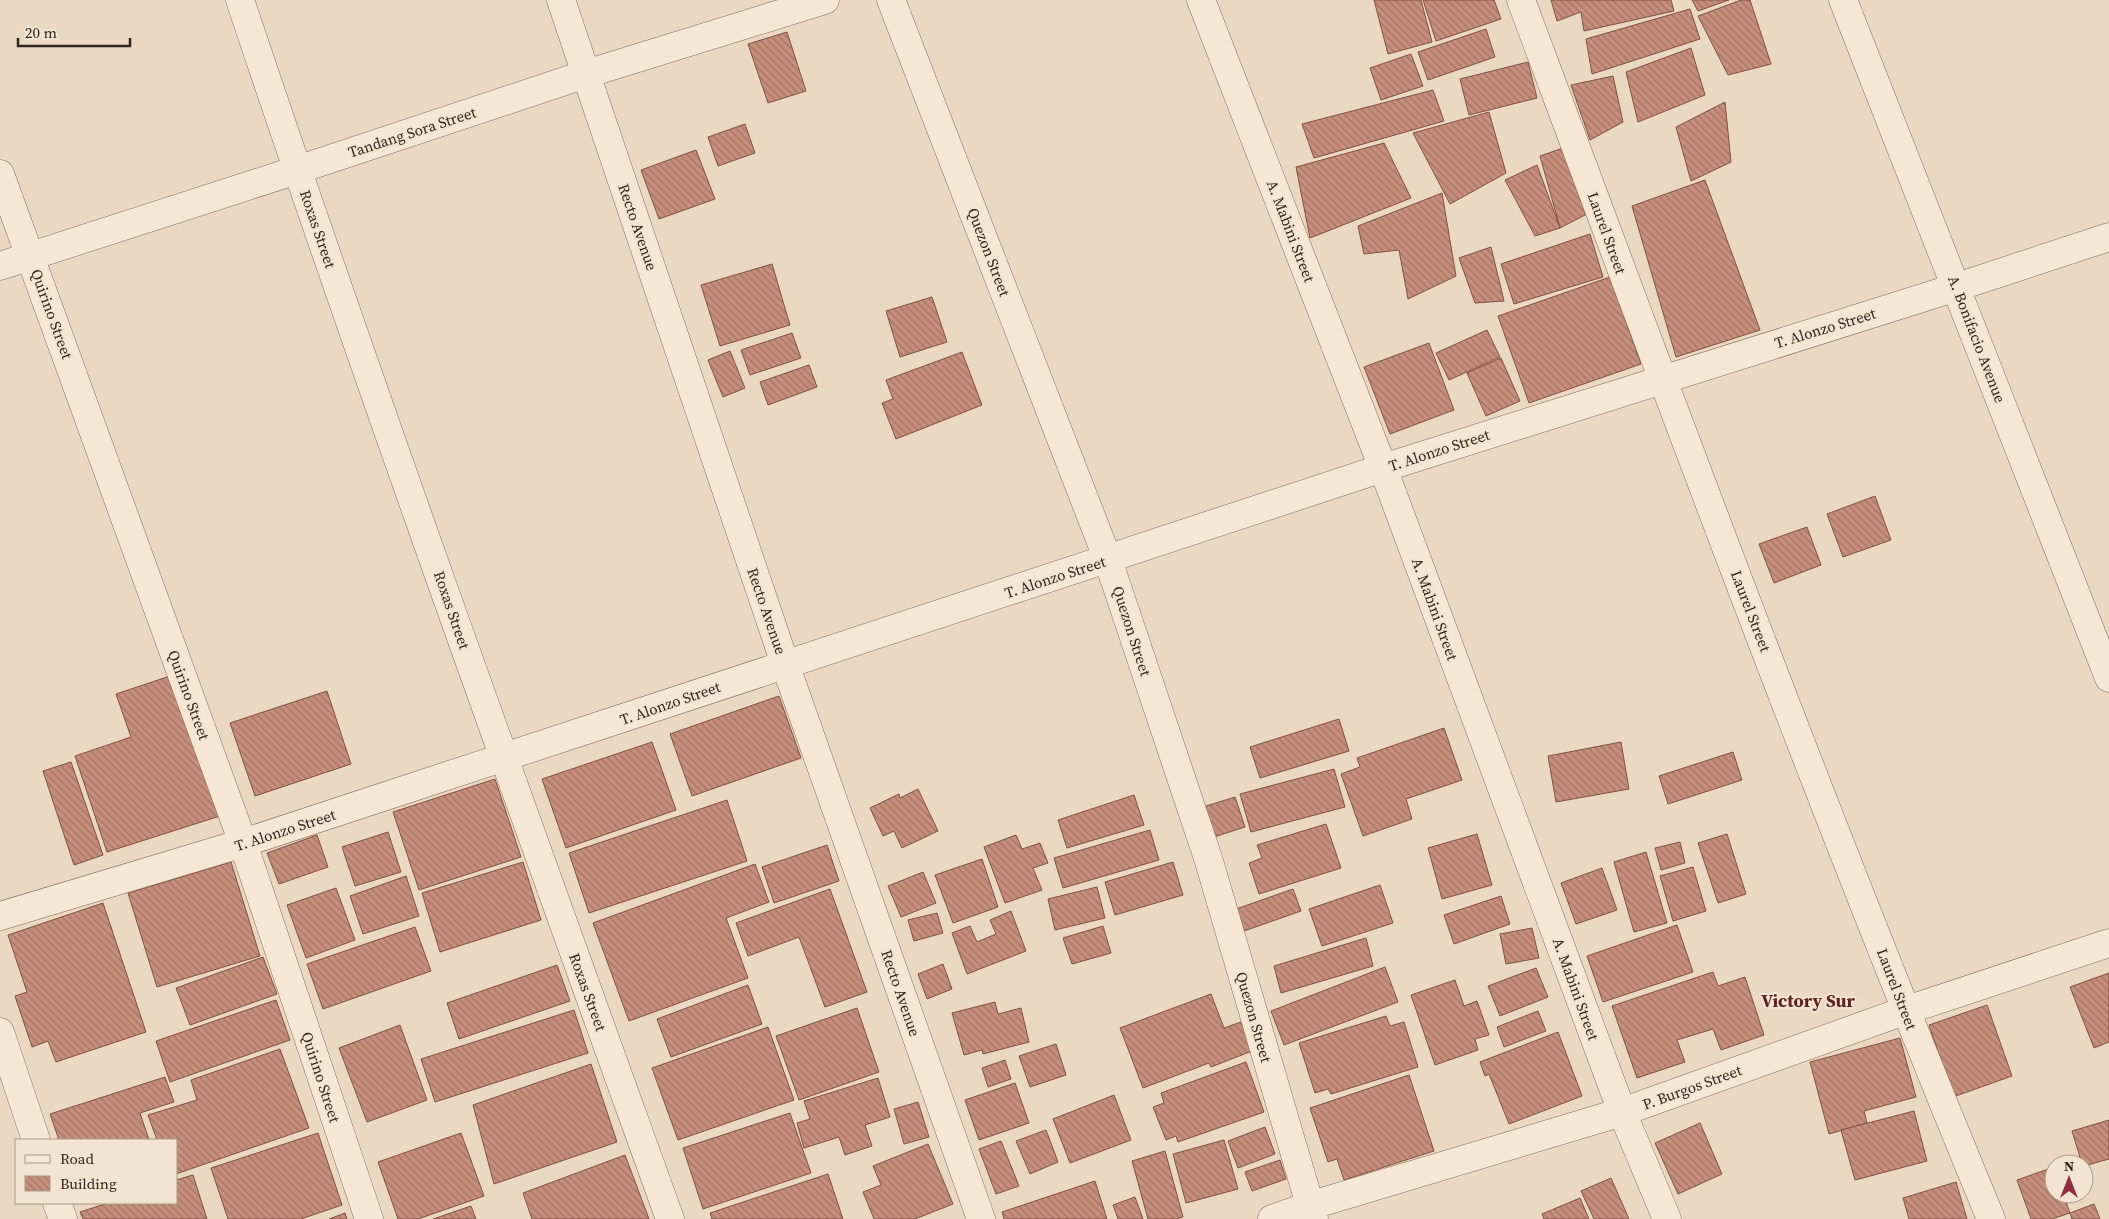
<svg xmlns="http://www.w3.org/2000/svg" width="2109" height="1219" font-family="'Source Serif 4',serif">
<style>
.building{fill:url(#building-back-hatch);stroke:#815142}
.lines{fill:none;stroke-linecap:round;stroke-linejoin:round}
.minor-casing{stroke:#836a5b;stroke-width:29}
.minor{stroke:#f6e7d5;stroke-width:28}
.labels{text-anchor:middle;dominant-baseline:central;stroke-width:4;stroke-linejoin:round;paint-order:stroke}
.street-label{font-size:15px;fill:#34251e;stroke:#f3e4d1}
.quarter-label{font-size:18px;font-weight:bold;fill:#5e2320;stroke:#f3e4d1}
</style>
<defs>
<pattern id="building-back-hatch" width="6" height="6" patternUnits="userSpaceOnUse" patternTransform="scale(1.25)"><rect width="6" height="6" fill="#c68e7b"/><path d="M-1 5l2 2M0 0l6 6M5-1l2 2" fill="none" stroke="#a27464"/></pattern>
</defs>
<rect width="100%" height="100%" fill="#ebd8c2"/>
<g class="building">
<path d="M1374 0H1421L1432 42 1388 54Z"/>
<path d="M1423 0H1494L1501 19 1436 41Z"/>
<path d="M1551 0H1671L1674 11 1584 31 1581 12 1557 21Z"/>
<path d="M1692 0H1729L1698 11Z"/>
<path d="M1741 0H1750L1771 64 1728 75 1698 16Z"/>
<path d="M1690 9 1700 39 1592 74 1586 39Z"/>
<path d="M1486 29 1495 57 1428 80 1418 52Z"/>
<path d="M787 32 806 91 768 103 748 44Z"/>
<path d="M1691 48 1705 95 1638 122 1626 72Z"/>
<path d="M1411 54 1423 86 1381 100 1370 68Z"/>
<path d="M1528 62 1537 98 1469 115 1460 79Z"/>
<path d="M1613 76 1623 122 1590 140 1571 85Z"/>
<path d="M1433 90 1444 121 1314 158 1302 124Z"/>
<path d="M1725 102 1731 162 1691 181 1676 127Z"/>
<path d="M1489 112 1506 173 1450 204 1413 133Z"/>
<path d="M745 124 755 153 718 166 708 137Z"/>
<path d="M1384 143 1411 198 1310 238 1296 167Z"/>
<path d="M1563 148 1587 214 1560 228 1540 156Z"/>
<path d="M696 150 715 199 659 219 641 170Z"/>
<path d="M1537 165 1560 228 1535 236 1505 180Z"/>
<path d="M1705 180 1760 330 1676 357 1632 206Z"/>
<path d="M1442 193 1456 276 1408 299 1399 250 1364 254 1358 226Z"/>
<path d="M1590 234 1603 277 1514 304 1501 264Z"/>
<path d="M1491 247 1504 301 1475 303 1459 258Z"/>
<path d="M772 264 790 325 720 346 701 285Z"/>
<path d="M1610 277 1641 364 1529 403 1498 316Z"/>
<path d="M932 297 947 342 900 357 886 311Z"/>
<path d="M1487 330 1500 357 1449 380 1436 353Z"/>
<path d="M792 333 801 358 750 375 741 350Z"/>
<path d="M1429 343 1454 410 1390 434 1364 367Z"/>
<path d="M730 351 745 388 723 397 708 360Z"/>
<path d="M962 352 982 405 896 439 882 403 893 399 886 380Z"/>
<path d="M1501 358 1520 401 1486 416 1467 373Z"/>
<path d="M809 365 817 387 768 405 760 382Z"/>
<path d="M1875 496 1891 540 1843 557 1827 514Z"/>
<path d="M1807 527 1821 565 1774 583 1759 544Z"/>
<path d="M173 675 220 816 107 852 75 756 131 737 116 694Z"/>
<path d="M327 691 351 764 255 796 230 723Z"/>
<path d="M779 696 801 758 692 796 670 734Z"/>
<path d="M1339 719 1349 751 1260 778 1250 747Z"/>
<path d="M1444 728 1462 780 1406 799 1412 819 1363 836 1341 774 1360 767 1357 758Z"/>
<path d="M652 742 676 810 566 848 542 779Z"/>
<path d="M1621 742 1629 789 1556 802 1548 756Z"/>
<path d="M1733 752 1742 780 1668 804 1659 776Z"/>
<path d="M71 762 103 855 74 865 43 771Z"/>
<path d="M1334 769 1345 807 1251 832 1240 794Z"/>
<path d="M495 779 521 857 419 890 393 812Z"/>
<path d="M918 789 938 831 902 848 894 831 883 836 870 808 899 794 900 798Z"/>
<path d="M1134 795 1144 825 1067 848 1058 820Z"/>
<path d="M1235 797 1245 827 1214 837 1203 807Z"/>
<path d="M727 800 747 861 589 913 569 853Z"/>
<path d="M1326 824 1341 868 1259 894 1249 863 1262 858 1257 845Z"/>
<path d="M1150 830 1159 860 1063 888 1054 858Z"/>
<path d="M388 832 401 872 355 886 342 847Z"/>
<path d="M1477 834 1492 885 1442 899 1428 848Z"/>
<path d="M1727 834 1746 894 1718 903 1698 843Z"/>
<path d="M317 835 328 867 279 884 267 853Z"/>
<path d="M1016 835 1022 849 1040 843 1048 863 1033 868 1042 890 1005 903 984 847Z"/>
<path d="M1680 842 1685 863 1661 870 1655 848Z"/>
<path d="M827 845 839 881 774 903 762 867Z"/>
<path d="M1646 852 1667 923 1634 932 1614 862Z"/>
<path d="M982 859 998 907 953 923 935 875Z"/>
<path d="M231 862 260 956 157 987 128 893Z"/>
<path d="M523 862 541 920 440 952 422 893Z"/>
<path d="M1173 862 1183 895 1115 915 1105 882Z"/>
<path d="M755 864 769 902 726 918 748 978 629 1021 593 923Z"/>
<path d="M1693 867 1706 911 1673 921 1660 876Z"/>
<path d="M1602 868 1617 910 1576 924 1561 883Z"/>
<path d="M923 872 936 903 901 917 888 886Z"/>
<path d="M406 876 419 916 363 934 350 896Z"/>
<path d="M1380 885 1393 923 1322 946 1309 909Z"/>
<path d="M1097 887 1105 918 1055 930 1048 899Z"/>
<path d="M336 888 355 940 306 958 287 905Z"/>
<path d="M830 889 867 992 825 1007 799 937 748 956 736 923Z"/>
<path d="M1293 889 1301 911 1244 931 1236 909Z"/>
<path d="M1501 896 1510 924 1454 944 1444 915Z"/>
<path d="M103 903 146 1032 56 1062 48 1041 32 1047 15 996 27 992 8 935Z"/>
<path d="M1011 911 1026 951 967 974 952 933 970 926 977 942 996 934 990 920Z"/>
<path d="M937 913 943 933 914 941 908 920Z"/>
<path d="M1677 925 1693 972 1603 1002 1587 956Z"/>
<path d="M1103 926 1111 953 1072 964 1063 938Z"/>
<path d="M415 927 431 971 323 1009 307 964Z"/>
<path d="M1532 928 1539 958 1506 964 1500 934Z"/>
<path d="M1366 938 1373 966 1281 993 1274 966Z"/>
<path d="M263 957 277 994 190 1025 176 988Z"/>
<path d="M943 964 952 989 927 999 918 974Z"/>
<path d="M557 965 570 1001 459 1039 447 1003Z"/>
<path d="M1385 967 1398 1002 1284 1045 1271 1011Z"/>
<path d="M1536 968 1548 997 1500 1016 1488 986Z"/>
<path d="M1713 972 1718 986 1745 977 1764 1035 1721 1050 1713 1029 1677 1040 1685 1062 1637 1078 1612 1006Z"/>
<path d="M2109 973V1042L2094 1048 2070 987Z"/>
<path d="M1455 980 1464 1006 1477 1001 1489 1035 1475 1039 1478 1050 1435 1065 1411 995Z"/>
<path d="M748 985 762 1024 671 1057 657 1019Z"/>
<path d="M1211 994 1224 1028 1241 1022 1252 1051 1211 1067 1209 1063 1143 1088 1120 1028Z"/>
<path d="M276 1000 290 1040 170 1082 156 1041Z"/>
<path d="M995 1002 998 1014 1021 1008 1029 1042 983 1054 982 1050 964 1055 952 1013Z"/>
<path d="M1987 1005 2012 1076 1953 1097 1929 1025Z"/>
<path d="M857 1008 879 1072 799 1100 776 1036Z"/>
<path d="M574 1010 588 1053 435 1102 421 1059Z"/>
<path d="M1538 1011 1546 1031 1504 1047 1497 1027Z"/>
<path d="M1386 1016 1390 1026 1404 1022 1418 1067 1331 1094 1328 1089 1315 1093 1299 1043Z"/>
<path d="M400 1025 427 1100 367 1122 339 1048Z"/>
<path d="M768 1027 794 1100 678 1140 652 1068Z"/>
<path d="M1558 1032 1582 1096 1509 1124 1489 1074 1485 1076 1480 1062Z"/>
<path d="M1900 1038 1916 1097 1864 1111 1867 1123 1829 1134 1810 1062Z"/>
<path d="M1056 1044 1066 1075 1030 1087 1019 1056Z"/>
<path d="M280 1049 309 1128 176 1174V1140H157L148 1115 197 1100 191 1080Z"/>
<path d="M1005 1060 1011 1079 988 1087 982 1068Z"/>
<path d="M1246 1062 1264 1112 1178 1142 1176 1136 1166 1140 1153 1107 1164 1103 1161 1093Z"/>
<path d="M591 1064 617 1142 494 1184 473 1105Z"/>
<path d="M1409 1075 1434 1151 1344 1180 1337 1159 1328 1162 1310 1108Z"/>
<path d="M165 1077 174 1102 140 1113 149 1140H59L50 1114Z"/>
<path d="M878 1078 890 1117 865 1125 872 1146 845 1155 839 1137 804 1148 797 1123 810 1119 804 1101Z"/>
<path d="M1015 1083 1029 1123 979 1140 965 1100Z"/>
<path d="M1114 1095 1131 1140 1070 1163 1053 1119Z"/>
<path d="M918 1102 929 1137 904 1144 894 1109Z"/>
<path d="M1914 1111 1927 1161 1855 1180 1841 1130Z"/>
<path d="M790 1113 811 1173 703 1209 683 1148Z"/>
<path d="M2109 1120V1159L2084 1166 2082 1164 2072 1131Z"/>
<path d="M1700 1123 1722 1174 1678 1194 1655 1143Z"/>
<path d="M1265 1127 1275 1154 1238 1168 1228 1141Z"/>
<path d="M1046 1130 1058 1162 1030 1174 1016 1141Z"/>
<path d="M318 1133 342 1205 301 1219H228L211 1168Z"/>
<path d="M461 1133 484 1196 418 1219H398L378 1162Z"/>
<path d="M1224 1140 1238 1189 1186 1203 1173 1154Z"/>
<path d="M1001 1141 1019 1186 996 1194 979 1149Z"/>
<path d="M928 1144 953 1204 915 1219H874L863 1192 881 1185 873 1166Z"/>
<path d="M1165 1151 1183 1217 1176 1219H1148L1132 1161Z"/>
<path d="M625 1155 649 1219H532L523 1193Z"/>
<path d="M1280 1160 1286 1179 1252 1191 1245 1172Z"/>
<path d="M2054 1167V1194H2063L2070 1213 2052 1219H2031L2017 1180Z"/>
<path d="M828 1174 843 1219H712L710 1213Z"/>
<path d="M193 1175 207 1219H83L80 1212 108 1203H176V1180Z"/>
<path d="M1611 1178 1629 1219H1594L1581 1191Z"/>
<path d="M1095 1181 1107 1219H1004L1002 1212Z"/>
<path d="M1956 1182 1967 1219H1909L1903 1198Z"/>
<path d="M1135 1197 1143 1219H1118L1113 1205Z"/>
<path d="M1580 1198 1589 1219H1544L1542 1214Z"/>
<path d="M2094 1204 2100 1219H2072L2070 1213Z"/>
<path d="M471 1206 476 1219H433Z"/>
<path d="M345 1213 347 1219H329Z"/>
</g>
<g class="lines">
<defs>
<g id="minor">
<path d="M240 0C377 409 524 814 670 1219"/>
<path d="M561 0 785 664 981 1219"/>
<path d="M891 0 1108 560 1208 858 1314 1219"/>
<path d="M1201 0 1383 468 1622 1112 1667 1219"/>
<path d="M1521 0C1673 408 1824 816 1991 1219"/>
<path d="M1843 0 2109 678"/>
<path d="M0 174 243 843 369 1219"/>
<path d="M0 266 297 170 586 74 825 0"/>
<path d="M0 916 243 843 1383 468 1957 287 2109 237"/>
<path d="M0 1032 36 1140"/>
<path d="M57 1203 63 1219"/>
<path d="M1272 1219 1309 1206 1622 1112 1904 1011 2109 943"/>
</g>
</defs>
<use href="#minor" class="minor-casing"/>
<use href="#minor" class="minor"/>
</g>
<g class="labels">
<g class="street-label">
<text transform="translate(412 132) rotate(-18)">Tandang Sora Street</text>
<text transform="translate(638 227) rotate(71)">Recto Avenue</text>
<text transform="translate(318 229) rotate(71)">Roxas Street</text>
<text transform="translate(1291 231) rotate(69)">A. Mabini Street</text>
<text transform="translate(1607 233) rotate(70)">Laurel Street</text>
<text transform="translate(989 252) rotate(69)">Quezon Street</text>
<text transform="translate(52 314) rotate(70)">Quirino Street</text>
<text transform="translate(1825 328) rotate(-17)">T. Alonzo Street</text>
<text transform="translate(1977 339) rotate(69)">A. Bonifacio Avenue</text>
<text transform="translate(1439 450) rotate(-18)">T. Alonzo Street</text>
<text transform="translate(1055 577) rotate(-18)">T. Alonzo Street</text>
<text transform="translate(1435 609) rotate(70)">A. Mabini Street</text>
<text transform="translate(452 610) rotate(71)">Roxas Street</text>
<text transform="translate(767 611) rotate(71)">Recto Avenue</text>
<text transform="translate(1751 611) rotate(69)">Laurel Street</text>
<text transform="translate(1132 631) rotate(72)">Quezon Street</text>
<text transform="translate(189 695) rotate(70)">Quirino Street</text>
<text transform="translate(670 703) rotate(-19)">T. Alonzo Street</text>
<text transform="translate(285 830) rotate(-18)">T. Alonzo Street</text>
<text transform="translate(1576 989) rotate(70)">A. Mabini Street</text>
<text transform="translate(1897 989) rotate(69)">Laurel Street</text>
<text transform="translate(588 992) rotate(70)">Roxas Street</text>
<text transform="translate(901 993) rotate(71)">Recto Avenue</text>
<text transform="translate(1254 1017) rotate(74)">Quezon Street</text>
<text transform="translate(321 1077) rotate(72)">Quirino Street</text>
<text transform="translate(1692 1087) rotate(-20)">P. Burgos Street</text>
</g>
<g class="quarter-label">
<text x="1808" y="1000">Victory Sur</text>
</g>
</g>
<rect x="15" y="1139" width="162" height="65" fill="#f3e4d1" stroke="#a79889"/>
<rect x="25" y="1155" width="25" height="8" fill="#f6e7d5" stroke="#a79889"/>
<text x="60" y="1164" font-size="15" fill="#34251e">Road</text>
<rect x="25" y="1176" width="25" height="15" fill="url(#building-back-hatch)" stroke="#a79889"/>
<text x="60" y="1189" font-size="15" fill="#34251e">Building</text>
<g transform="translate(2069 1179)"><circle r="24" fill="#f3e4d1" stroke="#a79889"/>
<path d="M0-4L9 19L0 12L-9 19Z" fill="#8e2f3f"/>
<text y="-8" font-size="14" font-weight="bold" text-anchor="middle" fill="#34251e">N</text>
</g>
<path d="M18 38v8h112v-8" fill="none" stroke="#34251e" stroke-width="2.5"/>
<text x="25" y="38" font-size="15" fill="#34251e" stroke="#f3e4d1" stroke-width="4" paint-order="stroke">20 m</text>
</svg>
